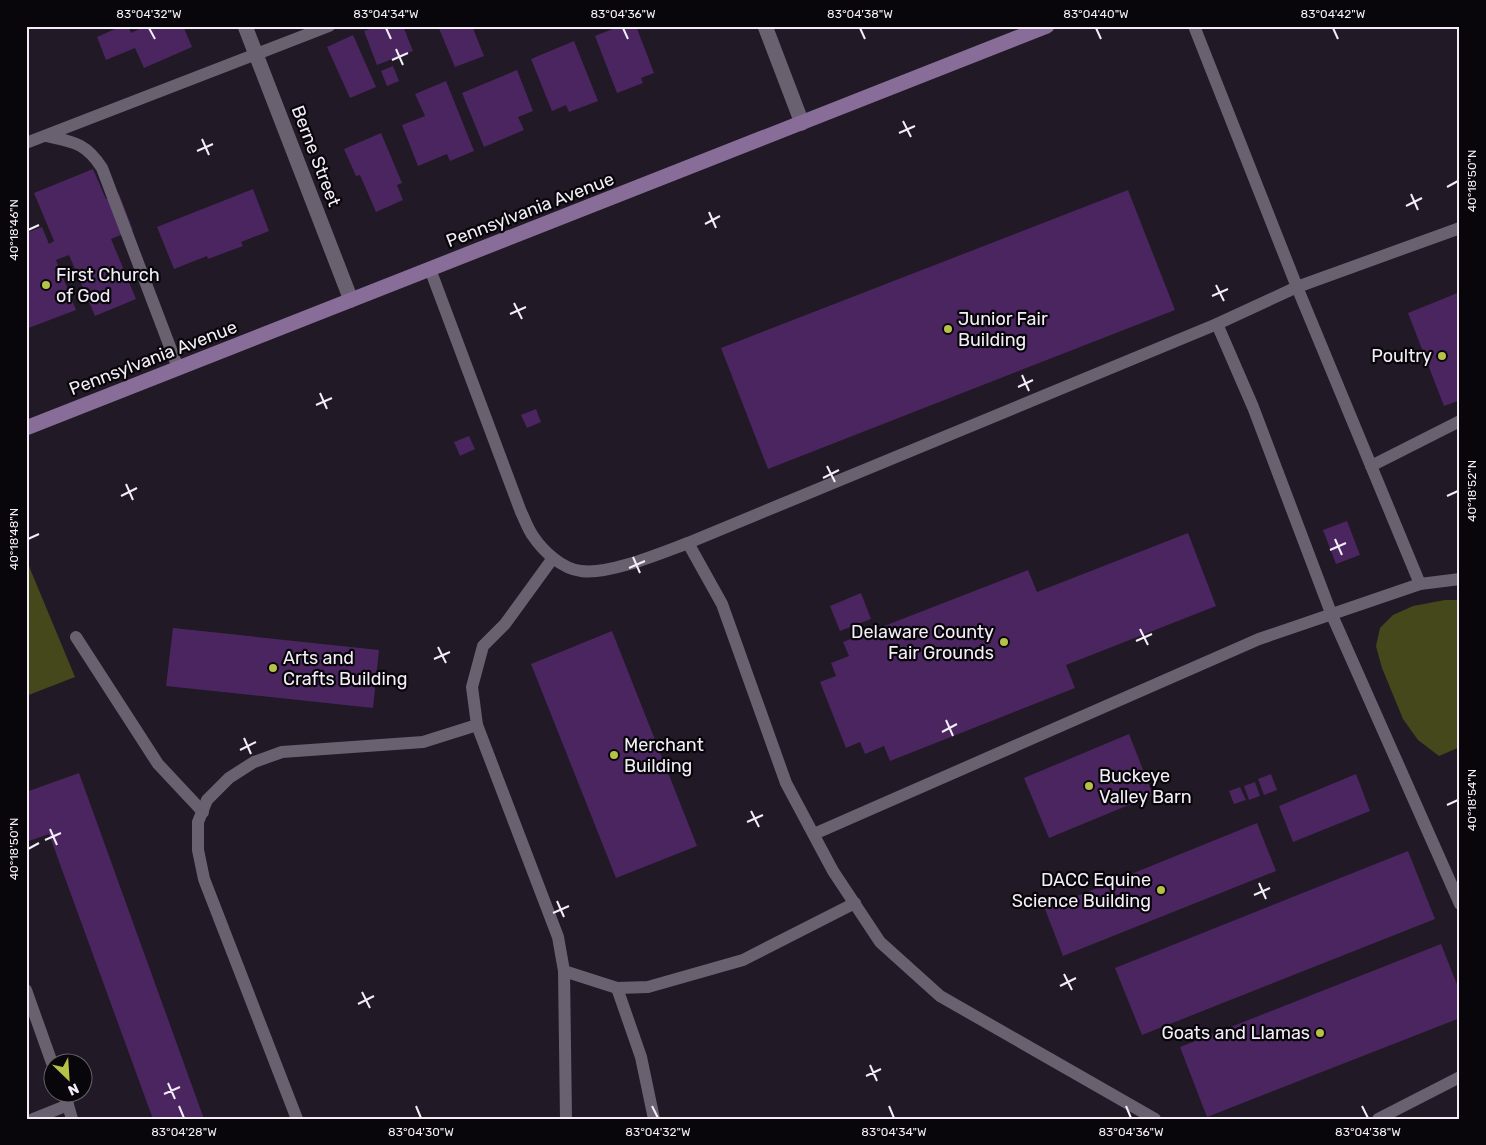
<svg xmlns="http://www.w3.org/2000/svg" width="1486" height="1145" font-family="Rubik,sans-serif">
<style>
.green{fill:#44481a}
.building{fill:#4a255f}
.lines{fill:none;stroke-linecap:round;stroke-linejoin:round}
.lane{stroke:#6a6170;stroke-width:12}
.street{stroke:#6a6170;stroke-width:15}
.secondary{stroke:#886d99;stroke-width:15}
.ticks{fill:none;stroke:#f2edf6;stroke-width:2}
.poi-dot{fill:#b6c148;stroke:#09060b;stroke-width:2}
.labels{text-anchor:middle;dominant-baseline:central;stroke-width:4.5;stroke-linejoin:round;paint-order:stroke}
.street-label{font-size:18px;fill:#f2edf6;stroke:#09060b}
.poi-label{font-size:18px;fill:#f2edf6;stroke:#09060b;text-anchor:start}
.neatline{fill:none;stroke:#f2edf6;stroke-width:2}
.ticks-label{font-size:12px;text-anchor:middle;fill:#f2edf6}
</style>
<rect width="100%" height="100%" fill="#211926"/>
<g class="green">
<path d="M26 559 75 677 26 696Z"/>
<path d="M1445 600H1460V747L1439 756 1418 740 1403 719 1382 668 1376 646 1380 628 1393 615 1413 606Z"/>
</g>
<g class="building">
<path d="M122 26H128L131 33 145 26H183L192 47 144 68 135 48 106 60 97 37Z"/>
<path d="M378 26H403L413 51 377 65 364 31Z"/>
<path d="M438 26H472L484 56 455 67Z"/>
<path d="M620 26H636L654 73 641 78 643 83 617 93 595 36Z"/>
<path d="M353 35 376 87 350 98 327 47Z"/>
<path d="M574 41 598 101 569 112 566 105 552 111 531 59Z"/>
<path d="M393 66 399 81 387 86 381 71Z"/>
<path d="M517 70 533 111 518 117 524 130 484 147 462 93Z"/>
<path d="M446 81 474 151 450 161 447 154 418 166 402 125 425 116 415 94Z"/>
<path d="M381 133 402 183 397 185 403 200 376 212 360 175 356 176 344 149Z"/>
<path d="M93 169 106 199 119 194 133 230 111 239 136 299 95 316 69 255 56 260 76 310 26 329V233L42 227 49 244 54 241 34 193Z"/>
<path d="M253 189 269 231 241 242 243 246 208 259 207 256 174 269 157 227Z"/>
<path d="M1128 190 1175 310 768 469 721 348Z"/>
<path d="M1460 292V400L1444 406 1408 313Z"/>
<path d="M536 409 541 422 527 428 521 415Z"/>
<path d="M469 436 475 449 460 456 454 442Z"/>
<path d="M1347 521 1360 555 1336 564 1323 530Z"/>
<path d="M1188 533 1216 606 1066 665 1075 688 890 761 884 746 865 754 860 742 846 748 820 682 836 676 831 663 849 656 843 642 1028 570 1037 592Z"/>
<path d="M861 593 871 619 840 631 830 606Z"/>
<path d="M173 628 379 650 373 708 166 686Z"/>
<path d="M612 631 697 846 616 878 531 664Z"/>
<path d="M1129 734 1153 795 1049 838 1024 778Z"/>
<path d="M79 773 204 1119H153L49 834 26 842V792Z"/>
<path d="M1271 774 1277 790 1264 795 1258 779Z"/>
<path d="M1356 774 1370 811 1293 842 1279 806Z"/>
<path d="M1255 782 1260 796 1249 800 1244 786Z"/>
<path d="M1240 787 1246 800 1234 804 1229 791Z"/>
<path d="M1257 823 1276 871 1063 956 1045 909Z"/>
<path d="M1408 851 1435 919 1142 1035 1115 968Z"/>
<path d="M1441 944 1460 992V1018L1207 1117 1180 1047Z"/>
</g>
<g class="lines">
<g class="lane">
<path d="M1194 26 1297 287 1420 584"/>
<path d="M46 136C74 142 86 143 102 168L178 368"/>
<path d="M26 143 329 26"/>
<path d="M430 269 521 512C525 520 528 529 533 536 543 551 562 569 581 571 609 575 661 553 688 543L1217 324 1297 287 1460 228"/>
<path d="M1217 324 1253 407 1331 613 1460 904"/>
<path d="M1371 466 1460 421"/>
<path d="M688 543 722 604 786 783 833 871 880 942 940 996 1155 1119"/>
<path d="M553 558 505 624 483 646 472 687 477 725 558 937 564 971 566 1119"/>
<path d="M76 637 158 764 203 812"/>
<path d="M814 834 1259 639 1420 584 1460 579"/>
<path d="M564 971 617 988 648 987 743 960 855 903"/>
<path d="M617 988 641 1057 654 1119"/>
<path d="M26 990 52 1063"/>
<path d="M63 1092 68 1105"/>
<path d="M33 1119 68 1105 72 1119"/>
<path d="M297 1119 204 879 198 850V822L207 800 229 778 254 762 282 752 423 742 477 725"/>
<path d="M1378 1119 1460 1077"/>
</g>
<g class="street">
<path d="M245 26 351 300"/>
<path d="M765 26 802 123"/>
</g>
<path class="secondary" d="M26 428 1047 26"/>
</g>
<path class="ticks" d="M149 28 155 39M386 28 391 39M623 28 628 39M860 28 865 39M1096 28 1101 39M1333 28 1338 39M396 49 403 65M392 60 408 53M903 121 911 137M899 133 915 126M202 139 209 155M197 151 213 144M1447 187 1458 181M1411 194 1418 210M1406 206 1422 198M709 212 716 228M705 224 720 216M28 230 39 225M1216 285 1224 301M1212 296 1228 289M514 303 522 319M510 314 526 307M1022 375 1029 391M1018 387 1033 380M320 393 327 409M316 405 332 398M827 466 835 482M823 478 839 470M126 484 133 500M121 496 137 488M1447 496 1458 491M28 539 39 534M1335 539 1342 555M1330 550 1346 543M633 557 640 573M629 568 645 561M1140 629 1148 645M1136 641 1152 634M438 647 446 663M434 659 450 652M946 720 953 736M942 732 957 724M244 738 251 754M240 750 256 742M1447 805 1458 800M751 811 759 827M747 822 763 815M50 829 57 845M45 840 61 833M28 849 39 843M1259 883 1266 899M1254 895 1270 888M557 901 564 917M553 913 569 906M1064 974 1072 990M1060 986 1076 978M362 992 370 1008M358 1004 374 996M870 1065 877 1081M866 1076 881 1069M168 1083 175 1099M164 1094 180 1087M179 1106 184 1118M416 1106 421 1118M652 1106 658 1118M889 1106 894 1118M1126 1106 1131 1118M1362 1106 1368 1118"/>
<g class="poi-dot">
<circle cx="46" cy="285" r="5"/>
<circle cx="948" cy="329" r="5"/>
<circle cx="1442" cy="356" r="5"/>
<circle cx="1004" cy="642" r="5"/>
<circle cx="273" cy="668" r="5"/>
<circle cx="614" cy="755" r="5"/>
<circle cx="1089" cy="786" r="5"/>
<circle cx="1161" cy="890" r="5"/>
<circle cx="1320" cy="1033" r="5"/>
</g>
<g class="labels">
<g class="street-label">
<text transform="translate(316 156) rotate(69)">Berne Street</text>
<text transform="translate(530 210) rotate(-21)">Pennsylvania Avenue</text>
<text transform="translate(153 358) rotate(-21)">Pennsylvania Avenue</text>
</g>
<g class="poi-label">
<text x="56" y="275">First Church<tspan x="56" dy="21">of God</tspan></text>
<text x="958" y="319">Junior Fair<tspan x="958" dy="21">Building</tspan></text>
<text x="1432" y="356" text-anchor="end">Poultry</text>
<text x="994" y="632" text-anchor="end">Delaware County<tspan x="994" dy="21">Fair Grounds</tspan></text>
<text x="283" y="658">Arts and<tspan x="283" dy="21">Crafts Building</tspan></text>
<text x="624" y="745">Merchant<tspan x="624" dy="21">Building</tspan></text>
<text x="1099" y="776">Buckeye<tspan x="1099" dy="21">Valley Barn</tspan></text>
<text x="1151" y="880" text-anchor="end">DACC Equine<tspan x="1151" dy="21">Science Building</tspan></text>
<text x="1310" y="1033" text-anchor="end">Goats and Llamas</text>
</g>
</g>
<rect width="1486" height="1145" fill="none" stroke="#09060b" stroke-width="55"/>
<g transform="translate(68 1078) rotate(155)"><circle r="24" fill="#09060b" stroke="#666269"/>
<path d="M0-4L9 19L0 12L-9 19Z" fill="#b6c148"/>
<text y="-8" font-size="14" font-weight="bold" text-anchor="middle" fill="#f2edf6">N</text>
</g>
<rect x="28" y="28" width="1430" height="1090" class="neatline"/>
<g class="ticks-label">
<text x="149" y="18">83°04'32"W</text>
<text x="386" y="18">83°04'34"W</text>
<text x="623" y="18">83°04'36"W</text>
<text x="860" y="18">83°04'38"W</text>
<text x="1096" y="18">83°04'40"W</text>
<text x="1333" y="18">83°04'42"W</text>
<text transform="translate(1472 181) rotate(-90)" y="4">40°18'50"N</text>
<text transform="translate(14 230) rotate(-90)" y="4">40°18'46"N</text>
<text transform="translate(1472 491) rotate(-90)" y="4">40°18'52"N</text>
<text transform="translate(14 539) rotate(-90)" y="4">40°18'48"N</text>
<text transform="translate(1472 800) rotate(-90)" y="4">40°18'54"N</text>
<text transform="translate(14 849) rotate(-90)" y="4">40°18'50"N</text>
<text x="184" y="1136">83°04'28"W</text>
<text x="421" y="1136">83°04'30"W</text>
<text x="658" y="1136">83°04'32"W</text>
<text x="894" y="1136">83°04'34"W</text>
<text x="1131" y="1136">83°04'36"W</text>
<text x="1368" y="1136">83°04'38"W</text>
</g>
</svg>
